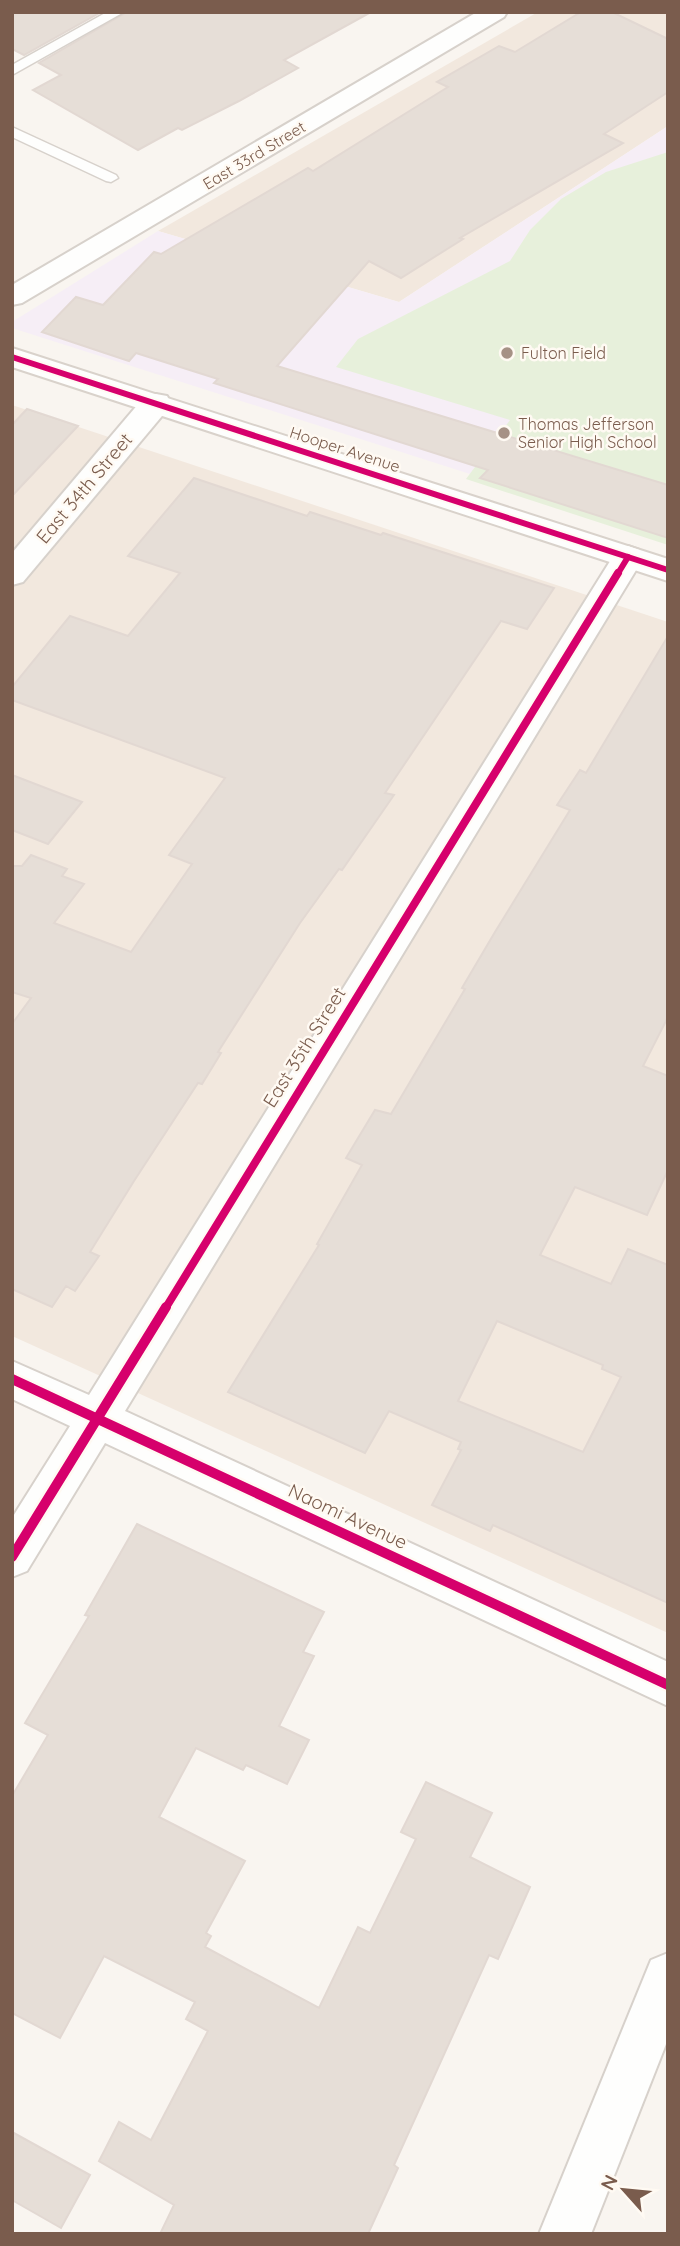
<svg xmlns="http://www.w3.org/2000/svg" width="680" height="2246" font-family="Quicksand,sans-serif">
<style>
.residential{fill:#f2e8de}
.education{fill:#f6eef6}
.green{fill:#e7f0db}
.building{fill:#e6ded7;stroke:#e2d8d2;stroke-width:2;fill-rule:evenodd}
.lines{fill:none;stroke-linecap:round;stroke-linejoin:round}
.lane-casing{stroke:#d7d1cb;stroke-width:3}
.street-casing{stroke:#d7d1cb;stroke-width:4}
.secondary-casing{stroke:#d9d2cb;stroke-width:4}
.lane{fill:#fefefd;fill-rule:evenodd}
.street{fill:#fefefd;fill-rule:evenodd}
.secondary{fill:#fefefd;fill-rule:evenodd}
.cycleway-far2-casing{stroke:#fffaf3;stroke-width:10}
.cycleway-far1-casing{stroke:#fffaf3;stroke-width:12}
.cycleway-casing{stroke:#fffaf3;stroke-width:15}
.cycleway-far2{stroke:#d6006c;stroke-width:6}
.cycleway-far1{stroke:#d6006c;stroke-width:8}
.cycleway{stroke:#d6006c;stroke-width:10}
.poi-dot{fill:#a69286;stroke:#fffaf3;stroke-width:2.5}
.labels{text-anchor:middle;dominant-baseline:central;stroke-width:5;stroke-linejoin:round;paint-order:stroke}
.far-street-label{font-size:16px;fill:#7a5c4d;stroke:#fffaf3}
.far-poi-label{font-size:16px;fill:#7a5c4d;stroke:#fffaf3;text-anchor:start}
.street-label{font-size:19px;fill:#7a5c4d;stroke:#fffaf3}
</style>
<rect width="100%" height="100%" fill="#f9f5f0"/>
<g class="residential">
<path d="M538 12H668V126L399 302 158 231Z"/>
<path d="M12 405 668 622V1633L12 1336Z"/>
</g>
<path class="education" d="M668 126V537L12 328V322L158 231 399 302Z"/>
<path class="green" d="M668 152V545L466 479 510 420 336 367 358 339 510 261 530 230 561 199 606 172Z"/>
<g class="building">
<path d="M12 12H101L24 55 12 49Z"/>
<path d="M127 12H371L284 60 298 68 239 101 182 130 178 128 138 150 33 90 61 75 39 63Z"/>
<path d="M581 12H612L668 39V92L604 134 623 143 460 238 463 239 401 278 369 261 277 366 668 485V538L480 478 488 470 214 383 218 379 136 353 129 361 42 332 76 297 103 305 154 252 161 254 308 168 313 171 448 87 437 82 499 46 515 52Z"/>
<path d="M27 409 78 426 12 496V425Z"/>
<path d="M194 478 307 516 310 512 381 535 383 533 554 588 527 629 501 621 385 793 394 795 342 870 339 869 300 923 218 1052 221 1053 202 1084 198 1083 134 1181 90 1252 99 1256 75 1291 66 1286 52 1307 12 1289V1024L31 998 12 992V866H22L31 855 67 869 62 876 84 884 54 923 131 952 192 864 169 855 225 778 12 700V687L70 616 128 636 180 573 128 556Z"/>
<path d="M668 636V1017L643 1066 668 1076V1170L647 1215 575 1187 540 1255 611 1284 628 1249 668 1265V1603L493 1525 490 1531 432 1505 461 1450 458 1449 461 1442 389 1411 365 1453 228 1392 319 1245 317 1244 362 1165 346 1158 375 1110 391 1114 465 989 462 988 495 932 570 810 557 805 580 770 586 773ZM497 1321 603 1365 602 1369 621 1377 583 1452 458 1401Z"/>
<path d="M12 775 82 802 48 844 12 830Z"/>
<path d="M137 1524 324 1612 303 1652 314 1656 279 1726 309 1740 287 1784 246 1765 243 1770 196 1748 159 1817 245 1861 206 1933 211 1936 205 1947 319 2008 358 1927 370 1933 416 1839 401 1832 426 1782 492 1813 470 1857 530 1887 498 1959 489 1955 394 2165 398 2168 368 2234H160L174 2205 99 2161 119 2122 151 2140 208 2031 186 2019 195 2002 104 1956 60 2038 12 2013V1796L48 1735 25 1723 89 1616 85 1615Z"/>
<path d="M12 2132 90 2175 61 2228 12 2200Z"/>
</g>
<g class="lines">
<defs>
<g id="lane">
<path d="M107 12H124L12 75V65Z"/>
<path d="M12 127 116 175 118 178 111 182 106 181 12 137Z"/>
</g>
<g id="street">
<path d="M477 12H507L504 17 22 303 12 305V285Z"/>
<path d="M156 394 167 396 171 403 167 410 23 582 12 585V553L145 396Z"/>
<path d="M628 546 639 550 644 557 125 1411 668 1662V1706L105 1443 27 1571 12 1577V1518L70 1426 12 1399V1361L89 1395 617 550Z"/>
<path d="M668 1953V2039L591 2234H539L651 1960Z"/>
</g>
<path id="secondary" d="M12 348 668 559V581L12 367Z"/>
</defs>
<use href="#lane" class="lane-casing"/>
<use href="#street" class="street-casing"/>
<use href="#secondary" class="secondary-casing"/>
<use href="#lane" class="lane"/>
<use href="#street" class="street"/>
<use href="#secondary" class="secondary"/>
<defs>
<g id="cycleway-far2">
<path d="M12 357 668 570"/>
<path d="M617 575 628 557"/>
</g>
<path id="cycleway-far1" d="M165 1309 618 573"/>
<g id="cycleway">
<path d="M12 1379 668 1685"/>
<path d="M12 1557 166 1307"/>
</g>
</defs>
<use href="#cycleway-far2" class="cycleway-far2-casing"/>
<use href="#cycleway-far1" class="cycleway-far1-casing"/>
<use href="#cycleway" class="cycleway-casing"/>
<use href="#cycleway-far2" class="cycleway-far2"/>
<use href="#cycleway-far1" class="cycleway-far1"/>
<use href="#cycleway" class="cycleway"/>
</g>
<g class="poi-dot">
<circle cx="507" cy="353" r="7"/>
<circle cx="504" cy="433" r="7"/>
</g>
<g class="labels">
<g class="far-street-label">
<text transform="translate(254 155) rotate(-31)">East 33rd Street</text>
<text transform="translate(345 449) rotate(18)">Hooper Avenue</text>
</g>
<g class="far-poi-label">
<text x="521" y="353">Fulton Field</text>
<text x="518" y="424">Thomas Jefferson<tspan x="518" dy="18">Senior High School</tspan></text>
</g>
<g class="street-label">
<text transform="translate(84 488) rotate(-50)">East 34th Street</text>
<text transform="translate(304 1047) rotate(-58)">East 35th Street</text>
<text transform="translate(348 1516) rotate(25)">Naomi Avenue</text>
</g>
</g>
<rect width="680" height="2246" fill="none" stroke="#7a5c4d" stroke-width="28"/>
<g transform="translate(624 2190) rotate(297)" stroke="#fffaf3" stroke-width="5" paint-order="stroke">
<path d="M0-5L12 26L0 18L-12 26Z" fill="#7a5c4d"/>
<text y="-10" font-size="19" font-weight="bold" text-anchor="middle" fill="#7a5c4d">N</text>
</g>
</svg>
